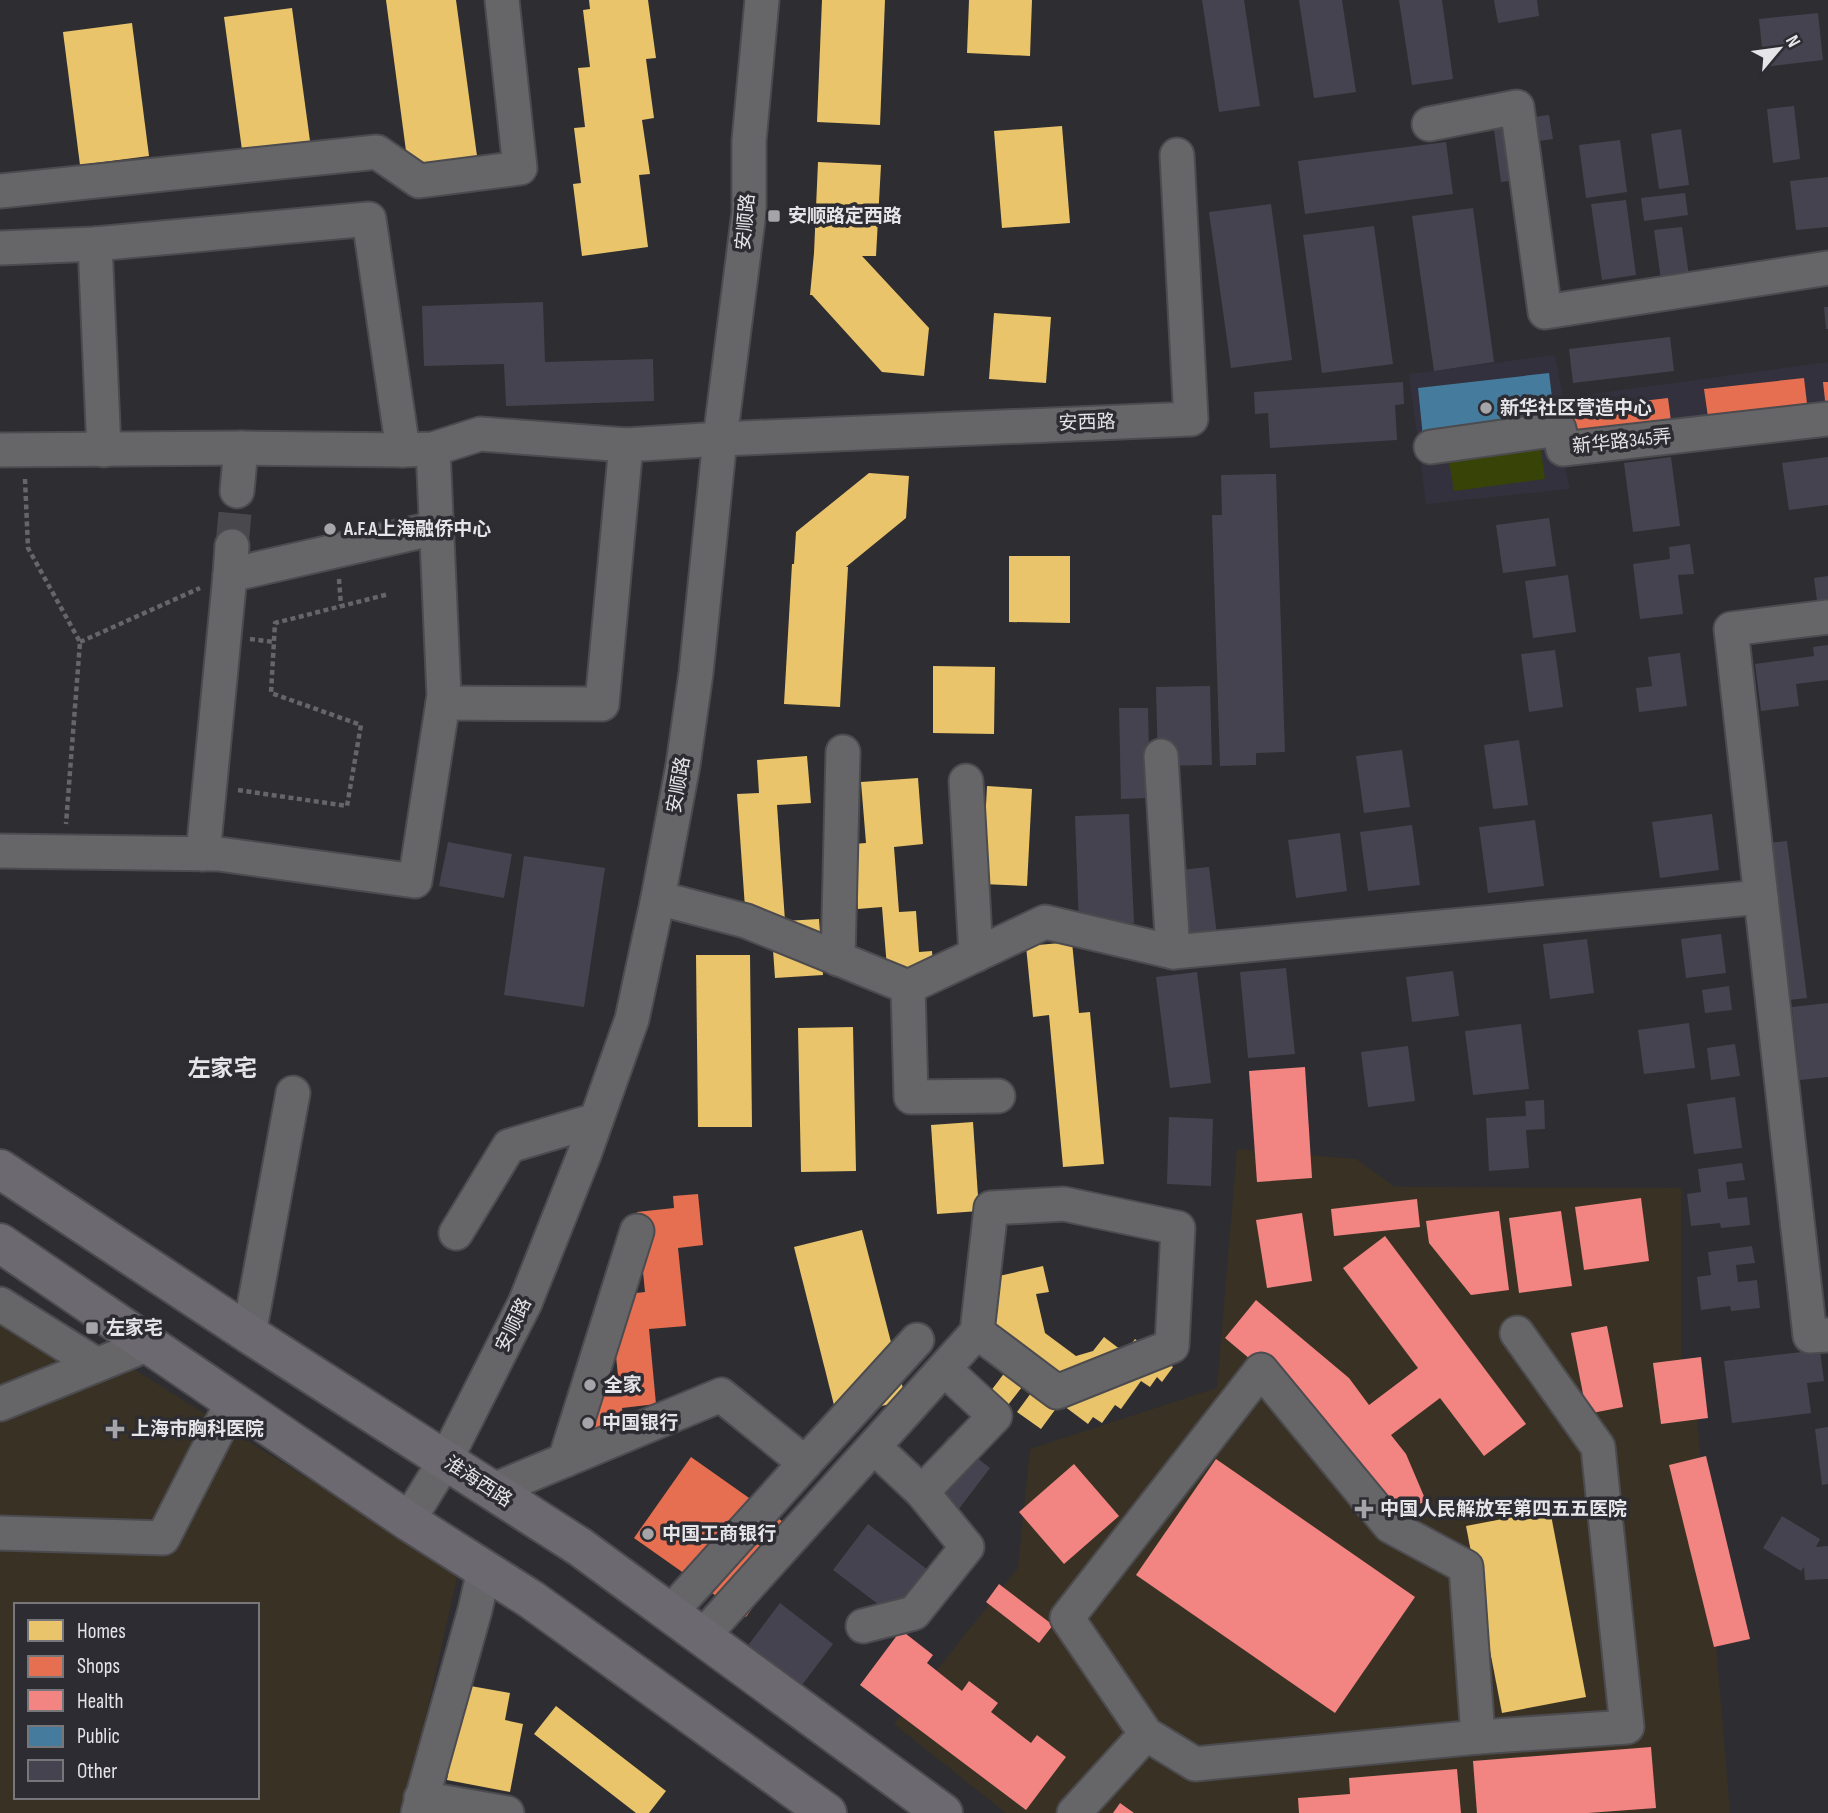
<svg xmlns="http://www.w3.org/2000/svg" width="1828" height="1813" font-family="'Sofia Sans Condensed','Noto Sans SC',sans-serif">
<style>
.built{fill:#33313d}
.medical{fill:#393224;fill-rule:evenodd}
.green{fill:#374307}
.homes{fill:#e9c46a}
.shops{fill:#e76f51}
.health{fill:#f28482}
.public{fill:#457b9d}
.building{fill:#464350}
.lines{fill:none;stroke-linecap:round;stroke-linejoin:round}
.minor-tunnel{stroke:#49484d;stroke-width:33;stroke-dasharray:33 17;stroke-linecap:butt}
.minor-casing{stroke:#4c4b4f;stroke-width:37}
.major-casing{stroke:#4c4b4f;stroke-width:42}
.path{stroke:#666668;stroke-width:4.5;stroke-dasharray:5 3.5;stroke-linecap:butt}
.minor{stroke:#666668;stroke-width:33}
.major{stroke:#6c6970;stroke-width:38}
.poi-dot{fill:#a5a4a9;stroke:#2d2c32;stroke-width:2.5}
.labels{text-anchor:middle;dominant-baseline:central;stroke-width:7;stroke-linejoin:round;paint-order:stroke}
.poi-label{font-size:19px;font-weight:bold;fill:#e5e4e9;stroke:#2d2c32;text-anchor:start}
.street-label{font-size:19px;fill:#e5e4e9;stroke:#2d2c32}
.quarter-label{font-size:23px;font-weight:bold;fill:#e5e4e9;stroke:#2d2c32}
</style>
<rect width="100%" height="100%" fill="#2e2d31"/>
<path class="built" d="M1555 355 1563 398 1828 362V428L1564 463 1570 489 1426 504 1409 374Z"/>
<g class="medical">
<path d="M1237 1149 1356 1159 1395 1187 1681 1188V1374L1697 1417 1730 1813H1006L894 1724 1018 1568 1030 1449 1217 1388Z"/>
<path d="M0 1285 458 1573 413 1773 398 1813H0ZM16 1605H257V1797H16Z"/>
</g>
<path class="green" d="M1540 443 1545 479 1454 491 1448 455Z"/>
<g class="homes">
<path d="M386 0H456L477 156 408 166Z"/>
<path d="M589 0H648L656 58 646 59 654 118 642 120 650 174 639 175 648 247 582 256 573 184 581 183 574 128 585 127 578 68 590 67 583 10 590 9Z"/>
<path d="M822 0H885L880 125 817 122Z"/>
<path d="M969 0H1032L1030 56 967 53Z"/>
<path d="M292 8 310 141 242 150 224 17Z"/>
<path d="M132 23 149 156 80 165 63 32Z"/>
<path d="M1062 126 1070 223 1002 228 994 131Z"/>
<path d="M818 162 881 165 876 256H862L929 328 924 376 882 372 812 295H810L814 253Z"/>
<path d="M994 313 1051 317 1046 383 989 379Z"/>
<path d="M869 473 909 476 906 518 846 567H848L840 707 784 704 792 564H794L796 532Z"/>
<path d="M1009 556H1070V623L1009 622Z"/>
<path d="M933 666 995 667 994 734 933 733Z"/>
<path d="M807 756 811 803 777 805 785 921 819 919 823 975 775 978 771 921 746 922 737 794 759 793 757 760Z"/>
<path d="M918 778 923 844 894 847 899 912 916 911 919 952 932 951 935 988 889 992 882 907 858 909 853 844 866 843 861 782Z"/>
<path d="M987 786 1032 789 1027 886 982 884Z"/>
<path d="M1072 942 1079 1013 1090 1012 1104 1164 1063 1167 1049 1015 1033 1017 1026 946Z"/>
<path d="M696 955H750L752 1127H698Z"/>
<path d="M853 1027 856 1171 801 1172 798 1028Z"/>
<path d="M973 1122 979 1211 937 1214 931 1125Z"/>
<path d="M862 1230 906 1400 837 1417 794 1247Z"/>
<path d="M1043 1266 1049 1292 1036 1294 1045 1333 1076 1356 1093 1351 1104 1337 1121 1350 1117 1363 1135 1339 1173 1367 1162 1382 1157 1377 1150 1387 1141 1381 1121 1409 1115 1405 1102 1423 1093 1417 1088 1424 1060 1403 1041 1429 1017 1412 1031 1393 1022 1387 1008 1405 990 1392 1015 1359 1000 1348 972 1282Z"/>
<path d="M1550 1510 1586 1697 1502 1713 1466 1526Z"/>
<path d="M465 1685 510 1693 505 1720 523 1724 510 1792 447 1780Z"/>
<path d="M556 1706 666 1791 649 1813H636L534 1734Z"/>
</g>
<g class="shops">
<path d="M1804 378 1808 412 1709 424 1704 389Z"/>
<path d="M1823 382H1828V408L1826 409Z"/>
<path d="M1668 398 1672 429 1569 441 1565 410Z"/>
<path d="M698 1194 703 1245 678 1248 686 1326 649 1329 656 1404 622 1408 626 1450 585 1454 579 1390 619 1386 610 1296 645 1292 637 1212 674 1208 673 1196Z"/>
<path d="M691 1457 803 1536 746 1617 634 1538Z"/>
</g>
<g class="health">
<path d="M1305 1067 1312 1178 1257 1182 1249 1071Z"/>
<path d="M1641 1198 1649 1261 1584 1270 1575 1207Z"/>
<path d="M1417 1199 1420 1227 1334 1236 1331 1209Z"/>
<path d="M1499 1211 1509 1290 1471 1295 1429 1243 1426 1221Z"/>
<path d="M1561 1211 1572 1286 1519 1293 1509 1218Z"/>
<path d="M1302 1213 1312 1281 1267 1288 1256 1220Z"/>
<path d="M1385 1236 1526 1424 1484 1456 1440 1398 1391 1435 1406 1454 1426 1501 1384 1520 1318 1416 1225 1338 1256 1300 1349 1378 1369 1405 1418 1368 1343 1268Z"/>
<path d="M1607 1326 1623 1407 1587 1414 1571 1333Z"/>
<path d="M1701 1357 1708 1418 1661 1424 1653 1363Z"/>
<path d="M1706 1456 1750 1639 1714 1647 1669 1465Z"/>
<path d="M1216 1459 1415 1597 1335 1713 1136 1575Z"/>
<path d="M1074 1464 1119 1516 1064 1564 1019 1512Z"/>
<path d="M999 1584 1053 1625 1039 1643 986 1602Z"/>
<path d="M901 1630 933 1655 927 1663 962 1691 969 1681 998 1703 991 1712 1031 1743 1037 1735 1066 1757 1026 1810 860 1685Z"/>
<path d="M1651 1747 1656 1808 1588 1813H1477L1473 1761Z"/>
<path d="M1457 1769 1461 1813H1299L1298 1798 1350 1794 1349 1778Z"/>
<path d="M1120 1803 1134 1813H1113Z"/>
</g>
<path class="public" d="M1549 373 1555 421 1423 437 1418 388Z"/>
<g class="building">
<path d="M1202 0H1244L1260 106 1219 112Z"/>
<path d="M1299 0H1342L1356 92 1314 98Z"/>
<path d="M1399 0H1442L1453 79 1412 85Z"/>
<path d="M1494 0H1537L1539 16 1498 23Z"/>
<path d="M1818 13 1823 60 1764 67 1759 19Z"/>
<path d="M1794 106 1800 159 1773 163 1767 109Z"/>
<path d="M1549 115 1553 139 1525 143 1529 178 1501 182 1493 122Z"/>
<path d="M1681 129 1689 185 1659 189 1651 134Z"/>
<path d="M1620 140 1627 192 1586 198 1579 145Z"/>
<path d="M1446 142 1453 194 1305 214 1298 161Z"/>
<path d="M1828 177V227L1796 230 1790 181Z"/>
<path d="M1685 193 1688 215 1644 221 1641 198Z"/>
<path d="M1626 200 1636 275 1602 280 1591 204Z"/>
<path d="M1271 204 1292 360 1231 368 1209 212Z"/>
<path d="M1473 208 1494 362 1434 371 1412 216Z"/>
<path d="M1374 226 1393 364 1322 373 1303 235Z"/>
<path d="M1682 227 1691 290 1663 294 1654 230Z"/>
<path d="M543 302 545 362 653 359 654 401 506 406 504 364 424 366 422 306Z"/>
<path d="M1824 307H1828V329H1826Z"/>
<path d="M1670 337 1674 371 1573 383 1569 349Z"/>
<path d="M1403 382 1404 404 1395 405 1397 440 1270 448 1268 413 1255 414 1254 392Z"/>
<path d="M1671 457 1680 526 1633 532 1624 463Z"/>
<path d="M1828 457V505L1789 510 1782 463Z"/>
<path d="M1276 474 1285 752 1256 753V765L1220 766 1212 515H1222L1221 475Z"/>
<path d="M1549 518 1556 566 1503 573 1496 525Z"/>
<path d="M1690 544 1694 574 1678 575 1683 614 1640 619 1633 564 1670 559 1669 547Z"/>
<path d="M1568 575 1576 632 1533 638 1525 581Z"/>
<path d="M1828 576V630L1821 631 1814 578Z"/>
<path d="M1828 645V680L1796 684 1799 706 1761 711 1755 664 1814 656 1813 647Z"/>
<path d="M1555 650 1563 707 1529 712 1521 654Z"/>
<path d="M1680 653 1687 706 1639 712 1636 688 1652 686 1648 657Z"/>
<path d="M1210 686 1212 765 1158 766 1156 687Z"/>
<path d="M1119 708H1148L1150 798 1121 799Z"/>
<path d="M1519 740 1528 805 1493 809 1484 745Z"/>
<path d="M1402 750 1410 807 1364 813 1356 756Z"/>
<path d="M1129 814 1134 923 1079 925 1075 816Z"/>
<path d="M1712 814 1719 870 1660 878 1652 822Z"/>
<path d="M1535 820 1544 886 1488 893 1479 827Z"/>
<path d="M1412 825 1420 885 1368 891 1360 832Z"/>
<path d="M1340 833 1347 891 1296 898 1288 840Z"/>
<path d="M1787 841 1807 998 1764 1003 1744 846Z"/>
<path d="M448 842 512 854 504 898 439 886Z"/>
<path d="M524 856 605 868 584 1007 504 995Z"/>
<path d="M1209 867 1219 953 1160 960 1150 873Z"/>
<path d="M1721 934 1726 973 1686 978 1681 939Z"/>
<path d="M1587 939 1594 993 1550 999 1543 944Z"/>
<path d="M1286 968 1295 1054 1248 1058 1240 972Z"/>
<path d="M1453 971 1459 1016 1412 1022 1406 977Z"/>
<path d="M1197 972 1211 1083 1170 1088 1156 977Z"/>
<path d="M1729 986 1732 1010 1705 1013 1702 990Z"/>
<path d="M1828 1003V1077L1800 1080 1792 1007Z"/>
<path d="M1689 1023 1695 1068 1644 1074 1638 1030Z"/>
<path d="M1521 1024 1529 1089 1473 1095 1465 1031Z"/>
<path d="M1735 1044 1740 1076 1711 1080 1707 1048Z"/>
<path d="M1408 1046 1415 1101 1368 1107 1361 1052Z"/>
<path d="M1735 1097 1742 1148 1694 1154 1687 1104Z"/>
<path d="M1544 1100 1545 1129 1526 1130 1529 1168 1489 1171 1486 1118 1526 1116 1525 1101Z"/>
<path d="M1169 1117 1213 1119 1211 1186 1167 1184Z"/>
<path d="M1742 1163 1745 1180 1726 1182 1728 1199 1747 1197 1750 1225 1721 1228 1720 1223 1691 1226 1687 1194 1701 1192 1698 1169Z"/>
<path d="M1752 1246 1755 1263 1736 1265 1738 1282 1757 1280 1760 1308 1731 1311 1730 1306 1701 1310 1697 1277 1711 1275 1708 1252Z"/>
<path d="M1820 1350 1824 1381 1807 1383 1811 1413 1732 1423 1724 1361Z"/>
<path d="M1828 1427V1484L1822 1485 1815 1429Z"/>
<path d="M949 1436 990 1468 955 1514 914 1482Z"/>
<path d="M1782 1516 1820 1539 1816 1547 1828 1546V1579L1805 1580 1804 1567 1801 1571 1763 1548Z"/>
<path d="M868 1524 941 1580 907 1626 833 1570Z"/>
<path d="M780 1603 833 1644 799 1689 746 1648Z"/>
</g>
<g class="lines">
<path class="minor-tunnel" d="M232 546 237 491"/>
<defs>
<g id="minor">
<path d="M1429 124 1517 107 1545 312 1828 268"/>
<path d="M0 191 377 152 419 181 520 168 502 0"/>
<path d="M95 244 104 450"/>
<path d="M0 248 95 244 369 219 403 450"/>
<path d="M1431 447 1559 429 1563 449 1828 419"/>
<path d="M0 450 241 448 403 450 433 449 480 434 626 445 720 439 1191 419 1177 155"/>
<path d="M237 491 241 448"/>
<path d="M230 575 232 546"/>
<path d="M1828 617 1731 629 1810 1336 1828 1335"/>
<path d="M443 703 602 704 626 445"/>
<path d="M1161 756 1173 952"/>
<path d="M966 781 976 955"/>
<path d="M0 851 219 854 415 881 444 696 433 449"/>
<path d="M203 854 230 575 436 528"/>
<path d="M658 898 746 921 908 987 1045 922 1173 952 1761 897"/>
<path d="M838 959 843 752"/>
<path d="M908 987 911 1097 998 1096"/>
<path d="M456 1233 509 1146 596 1120"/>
<path d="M0 1304 97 1365"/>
<path d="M249 1334 293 1093"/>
<path d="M1261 1370 1390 1526 1466 1567 1478 1737 1195 1764 1146 1734 1067 1618Z"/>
<path d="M0 1404 149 1344"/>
<path d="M874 1447 922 1492"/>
<path d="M565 1460 637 1231"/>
<path d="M805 1463 917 1340"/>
<path d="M491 1491 721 1395 805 1463 670 1613"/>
<path d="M408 1521 445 1461 525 1303 584 1155 632 1019 658 898 683 765 696 673 720 439 749 212V141L762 0"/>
<path d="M0 1533 163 1538 233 1401"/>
<path d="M863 1626 914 1613 967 1547 922 1492 995 1416 944 1369"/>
<path d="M702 1637 977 1332 991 1208 1064 1204 1178 1228 1172 1346 1057 1392 977 1332"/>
<path d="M1478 1737 1627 1727 1598 1447 1517 1333"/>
<path d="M421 1798 507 1813"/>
<path d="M418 1813 475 1610 484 1570"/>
<path d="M1074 1813 1146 1734"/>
</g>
<g id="major">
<path d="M0 1169 249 1334 580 1547 943 1813"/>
<path d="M0 1243 408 1521 532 1600 827 1813"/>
</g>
</defs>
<use href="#minor" class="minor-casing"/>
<use href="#major" class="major-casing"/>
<g class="path">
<path d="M25 479 28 548 80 642 66 824"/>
<path d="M339 579 341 606"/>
<path d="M250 639 274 642"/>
<path d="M80 642 200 588"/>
<path d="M238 790 347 806 361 725 271 693 275 623 389 594"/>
</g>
<use href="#minor" class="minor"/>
<use href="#major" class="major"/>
</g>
<g class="poi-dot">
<rect x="767" y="209" width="14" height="14" rx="3.5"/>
<circle cx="1486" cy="408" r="7"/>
<circle cx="330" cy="529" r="7"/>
<rect x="85" y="1321" width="14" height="14" rx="3.5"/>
<circle cx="590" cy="1385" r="7"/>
<circle cx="588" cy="1423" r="7"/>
<path d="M111.5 1418.5h7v7h7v7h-7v7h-7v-7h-7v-7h7z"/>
<path d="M1360.5 1498.5h7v7h7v7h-7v7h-7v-7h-7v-7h7z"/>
<circle cx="648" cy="1534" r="7"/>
</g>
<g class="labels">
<g class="poi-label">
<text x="788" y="216">安顺路定西路</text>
<text x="1500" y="408">新华社区营造中心</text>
<text x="344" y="529">A.F.A上海融侨中心</text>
<text x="106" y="1328">左家宅</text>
<text x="604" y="1385">全家</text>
<text x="602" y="1423">中国银行</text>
<text x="131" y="1429">上海市胸科医院</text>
<text x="1380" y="1509">中国人民解放军第四五五医院</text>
<text x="662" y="1534">中国工商银行</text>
</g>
<g class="street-label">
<text transform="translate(746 222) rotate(-85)">安顺路</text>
<text transform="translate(1087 423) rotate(-2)">安西路</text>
<text transform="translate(1622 442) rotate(-6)">新华路345弄</text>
<text transform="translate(679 785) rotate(-80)">安顺路</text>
<text transform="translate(514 1325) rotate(-64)">安顺路</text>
<text transform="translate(478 1482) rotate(33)">淮海西路</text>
</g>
<g class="quarter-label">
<text x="222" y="1069">左家宅</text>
</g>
</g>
<rect x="14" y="1603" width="245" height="196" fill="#2d2c32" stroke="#77767b" stroke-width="2"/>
<rect x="28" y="1620" width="35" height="21" fill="#e9c46a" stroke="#77767b" stroke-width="2"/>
<text x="77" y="1638" font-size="21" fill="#e5e4e9">Homes</text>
<rect x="28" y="1656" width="35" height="21" fill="#e76f51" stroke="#77767b" stroke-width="2"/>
<text x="77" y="1673" font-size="21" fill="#e5e4e9">Shops</text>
<rect x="28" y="1690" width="35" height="21" fill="#f28482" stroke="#77767b" stroke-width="2"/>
<text x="77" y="1708" font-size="21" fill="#e5e4e9">Health</text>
<rect x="28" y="1726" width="35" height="21" fill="#457b9d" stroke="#77767b" stroke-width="2"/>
<text x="77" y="1743" font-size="21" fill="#e5e4e9">Public</text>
<rect x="28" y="1760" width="35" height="21" fill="#464350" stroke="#77767b" stroke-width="2"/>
<text x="77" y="1778" font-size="21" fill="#e5e4e9">Other</text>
<g transform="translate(1779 49) rotate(61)" stroke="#2d2c32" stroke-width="5" paint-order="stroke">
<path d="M0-5L12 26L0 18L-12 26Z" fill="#e5e4e9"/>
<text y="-10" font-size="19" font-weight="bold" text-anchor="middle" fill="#e5e4e9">N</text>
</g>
</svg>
